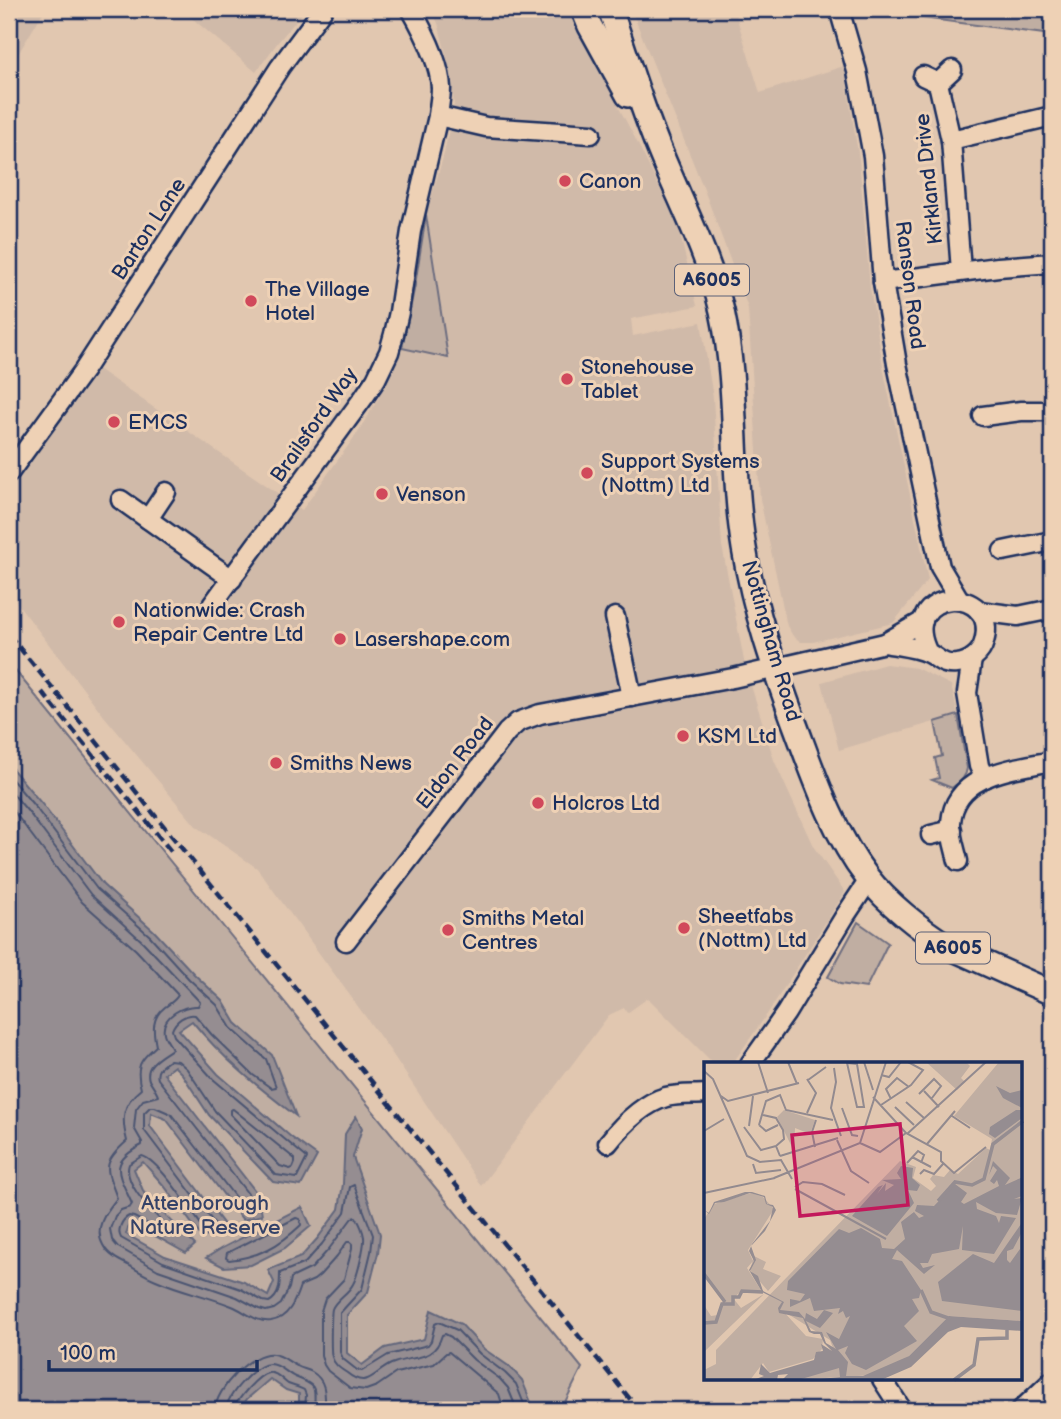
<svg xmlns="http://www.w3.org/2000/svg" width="1061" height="1419" font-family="'Balsamiq Sans',sans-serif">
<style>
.built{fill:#d0baa9}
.green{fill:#c0aea2;stroke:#6e6e80;stroke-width:2}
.water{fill:#958d91;stroke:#64677d;stroke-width:2}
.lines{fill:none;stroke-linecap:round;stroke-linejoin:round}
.shore{stroke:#4c5572;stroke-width:2}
.minor-casing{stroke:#1b2f5e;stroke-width:23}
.major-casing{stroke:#1b2f5e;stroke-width:28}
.minor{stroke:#eed1b5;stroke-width:18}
.major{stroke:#eed1b5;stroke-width:23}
.rail{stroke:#1b2f5e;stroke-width:4.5;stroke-dasharray:10 5;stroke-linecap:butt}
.poi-dot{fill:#d1495b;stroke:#eed1b5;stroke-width:2.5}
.labels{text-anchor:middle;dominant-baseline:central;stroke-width:6;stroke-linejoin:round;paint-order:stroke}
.shield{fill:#eed1b5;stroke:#5a6078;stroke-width:2}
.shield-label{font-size:19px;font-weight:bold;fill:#1b2f5e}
.street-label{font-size:21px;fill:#1b2f5e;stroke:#eed1b5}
.poi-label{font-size:21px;fill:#1b2f5e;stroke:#eed1b5;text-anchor:start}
.park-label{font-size:21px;fill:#344268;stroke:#eed1b5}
.inset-river{fill:none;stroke:#958d91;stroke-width:3.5}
.inset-road{fill:none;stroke:#928a8f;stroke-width:2}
.view{fill:#c2185b;fill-opacity:0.15;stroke:#c2185b;stroke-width:3.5}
.inset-edge{fill:none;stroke:#1b2f5e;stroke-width:3.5}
</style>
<rect width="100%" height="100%" fill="#e1c7b0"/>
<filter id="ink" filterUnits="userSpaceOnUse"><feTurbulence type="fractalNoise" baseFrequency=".0143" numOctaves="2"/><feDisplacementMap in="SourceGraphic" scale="14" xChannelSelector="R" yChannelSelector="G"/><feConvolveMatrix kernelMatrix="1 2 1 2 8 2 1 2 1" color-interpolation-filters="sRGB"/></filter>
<g filter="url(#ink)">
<g class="built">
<path d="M9 9H45L9 69Z"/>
<path d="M181 9H306L278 42 256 72Z"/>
<path d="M431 9H569L584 42 636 140 678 226 697 306 631 319 633 336 701 322 713 398 722 546 745 666 774 760 786 787 813 846 845 892 768 1013 732 1064H714L648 998 627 1013 624 1008 609 1015 481 1186 389 1049 257 868 196 826 104 716 11 595 13 586 9 583V486L95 367 302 510 358 432 378 399 402 348 415 285 426 215 444 154 454 105 449 65 438 23Z"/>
<path d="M631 9H734L760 93 844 66 859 159 870 287 884 372 928 580 893 623 813 642H801L793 636 787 626 760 499 748 308 705 192Z"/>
<path d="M886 664 916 668 951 685 958 715 839 750 822 682Z"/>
</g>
<g class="green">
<path d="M852 9H1052V35L877 12Z"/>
<path d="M426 215 448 358 402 348 415 285Z"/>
<path d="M9 663 582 1368 561 1410H9Z"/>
<path d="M958 715 967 768C966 778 959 782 952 788L932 780 939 778 935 758 942 756 935 722Z"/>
<path d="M858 922 888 943 866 988 840 984 828 977Z"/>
</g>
<g class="water">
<path d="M9 765 42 804 103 885 154 931 194 974 223 1001 236 1023 272 1055 296 1116C258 1087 222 1058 192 1021L179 1030 218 1074 291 1137 317 1156 301 1186 273 1182 209 1115 182 1074 174 1066 164 1074 259 1196 262 1215 243 1220 166 1119 151 1113 150 1126 225 1226 214 1237 201 1236 165 1187 143 1162 134 1169 144 1193 195 1245 186 1253 130 1222 126 1234 165 1256 244 1282 268 1296 274 1282 268 1270 301 1257 317 1239 339 1209 343 1184 345 1134 356 1116 362 1128 353 1157 380 1234 378 1253 368 1292 347 1315V1353L362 1365 385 1348 424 1339 431 1310 461 1324 484 1349 510 1367 522 1380 532 1405 529 1410H299V1394L286 1390 270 1379 247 1399 240 1410H9Z"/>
<path d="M302 1207 311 1226 285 1248 251 1265 224 1267 206 1258 222 1248Z"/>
</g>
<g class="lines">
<g class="shore">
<path d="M9 776 36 808 97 889 150 936 189 979 217 1005 231 1028 266 1059 276 1087 271 1088 253 1075 212 1035 195 1015C186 1013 175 1021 172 1030L174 1036 213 1079 307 1158 297 1178 276 1175 215 1111 187 1069 178 1061 170 1060C163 1065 155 1069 158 1079L252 1199 253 1208 251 1210H245L171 1114 155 1107H150L144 1113V1130L214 1223 215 1226 211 1230 204 1229C192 1212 159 1160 142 1156L129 1164C122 1184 154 1213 167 1227L168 1230 163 1232 134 1217 129 1216C121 1220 117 1231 121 1238L163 1262 241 1289 263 1301 269 1302C280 1296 280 1284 280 1273L305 1263 322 1244 345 1212 350 1187 354 1185 373 1235 371 1252 362 1289 340 1313V1352L343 1359 357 1370 362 1371 388 1355 428 1345 431 1341 435 1324 439 1322 457 1330 480 1354 505 1373 516 1384 524 1404 523 1410"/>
<path d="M9 789 30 814 91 895 143 942 200 1002 198 1006C184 1005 161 1016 164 1033 165 1039 170 1044 172 1049 162 1056 144 1064 149 1080 152 1086 156 1090 158 1096L143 1100 136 1109 134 1128 142 1142V1145C107 1163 119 1174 132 1204L130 1207 121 1210 115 1216 110 1229 112 1240 118 1247 158 1270 237 1297 259 1309 266 1311 274 1309 281 1304 289 1288 291 1278 312 1268 329 1249 352 1218 356 1217C359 1222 363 1230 364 1237 365 1245 357 1278 353 1284 348 1294 336 1299 332 1309 331 1313 330 1353 332 1357 334 1365 341 1369 347 1373 369 1391 375 1369 394 1363 415 1355 434 1362 442 1335L445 1334 451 1337 474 1360 500 1379 508 1388 515 1405V1410"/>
<path d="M9 805 82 902 136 950 178 995C175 1001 170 1003 165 1007 151 1018 153 1031 156 1046 140 1060 135 1066 141 1089 122 1104 121 1118 127 1141 101 1164 106 1168 117 1198 107 1211 93 1227 103 1245 108 1255 118 1260 128 1265 137 1270 146 1276 156 1280 181 1291 207 1296 232 1306 245 1311 256 1323 271 1321 289 1318 295 1301 300 1286L314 1280 320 1275 337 1256 347 1242H350L352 1244V1249L344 1279 325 1299 321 1311V1355L324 1365 328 1371 350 1388 366 1390 377 1386 396 1373 434 1364 446 1353 449 1352 499 1394 504 1410"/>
<path d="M233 1109 295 1159V1163L293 1168 290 1169 280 1166 230 1114V1110Z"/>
<path d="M296 1218 300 1219 301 1225C279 1246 259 1257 229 1260L226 1258 227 1253Z"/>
<path d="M215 1410C216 1389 251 1351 273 1354 283 1355 288 1362 297 1366 302 1369 307 1369 312 1372 327 1381 325 1395 325 1410"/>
<path d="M226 1410C227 1395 255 1364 270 1364 280 1364 286 1373 295 1377 318 1386 315 1387 314 1410"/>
<path d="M234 1410C236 1400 258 1375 268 1373 276 1371 282 1380 288 1384 293 1386 299 1387 304 1390L306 1395 305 1410"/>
</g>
<defs>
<g id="minor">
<path d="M839 9 857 71 873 156 883 282 897 364 940 567 959 599"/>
<path d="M923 76 938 83 952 70"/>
<path d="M938 83 951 140 961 271"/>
<path d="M438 116 486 127 591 134"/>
<path d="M951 140 1052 116"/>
<path d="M883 282 998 267 1052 263"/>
<path d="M983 416 1021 411H1052"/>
<path d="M9 473 84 370 280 67 323 9"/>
<path d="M121 500 232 579"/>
<path d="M148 519 166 492"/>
<path d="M1003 551 1052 541"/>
<path d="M212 605 364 397 376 379 389 352 394 334 399 312 411 231 438 116C439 106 441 97 441 88 440 62 423 30 411 9"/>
<path d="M979 611 1018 616 1052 609"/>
<path d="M615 617 632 697"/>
<path d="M885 643C898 646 915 647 928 653 939 658 942 666 957 664 969 663 981 654 984 642 1001 583 895 586 928 653"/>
<path d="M972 659 967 693 979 766 985 778"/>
<path d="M931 835 952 830"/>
<path d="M958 861C955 848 950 835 951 822 955 773 1014 769 1052 761"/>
<path d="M346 941 507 732 518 722 540 714 733 678 885 643 923 621"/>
<path d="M750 1064 786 1013 845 916 869 880"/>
<path d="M608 1143C623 1124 642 1104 666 1097 678 1094 693 1095 706 1094"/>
<path d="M882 1379 902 1410"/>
<path d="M1021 1410 1052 1381"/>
</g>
<g id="major">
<path d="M583 9 590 26 628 95"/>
<path d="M610 9C625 52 638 96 655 139 677 196 708 251 722 311 739 389 731 470 744 548 754 610 775 671 797 730 816 781 834 834 867 877 887 903 920 929 947 946L1052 993"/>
</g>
</defs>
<use href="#minor" class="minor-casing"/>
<use href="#major" class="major-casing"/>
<use href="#minor" class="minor"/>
<use href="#major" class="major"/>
<g class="rail">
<path d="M9 635 88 731 149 808 639 1410"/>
<path d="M42 692 174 855"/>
</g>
</g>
</g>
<g class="poi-dot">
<circle cx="565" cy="181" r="7"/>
<circle cx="251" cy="301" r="7"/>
<circle cx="567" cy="379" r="7"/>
<circle cx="114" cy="422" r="7"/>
<circle cx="587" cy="473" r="7"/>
<circle cx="382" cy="494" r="7"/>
<circle cx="119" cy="622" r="7"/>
<circle cx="340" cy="639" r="7"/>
<circle cx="683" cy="736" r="7"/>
<circle cx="276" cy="763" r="7"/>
<circle cx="538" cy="803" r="7"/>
<circle cx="684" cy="928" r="7"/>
<circle cx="448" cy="930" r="7"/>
</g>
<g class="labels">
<g class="shield">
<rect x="675" y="264.5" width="74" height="31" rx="5"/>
<rect x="916" y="932.5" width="74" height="31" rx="5"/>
</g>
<g class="shield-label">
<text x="712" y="280">A6005</text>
<text x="953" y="948">A6005</text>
</g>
<g class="street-label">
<text transform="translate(929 179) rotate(-96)">Kirkland Drive</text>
<text transform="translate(149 229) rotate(-57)">Barton Lane</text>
<text transform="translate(910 285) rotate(83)">Ranson Road</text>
<text transform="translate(314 425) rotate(-55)">Brailsford Way</text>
<text transform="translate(771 641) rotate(74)">Nottingham Road</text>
<text transform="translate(455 763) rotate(-52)">Eldon Road</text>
</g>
<g class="poi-label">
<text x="579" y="181">Canon</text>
<text x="265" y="289">The Village<tspan x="265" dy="24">Hotel</tspan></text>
<text x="581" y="367">Stonehouse<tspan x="581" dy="24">Tablet</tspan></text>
<text x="128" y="422">EMCS</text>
<text x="601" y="461">Support Systems<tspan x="601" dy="24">(Nottm) Ltd</tspan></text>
<text x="396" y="494">Venson</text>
<text x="133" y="610">Nationwide: Crash<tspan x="133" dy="24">Repair Centre Ltd</tspan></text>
<text x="354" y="639">Lasershape.com</text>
<text x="697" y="736">KSM Ltd</text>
<text x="290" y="763">Smiths News</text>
<text x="552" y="803">Holcros Ltd</text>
<text x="698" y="916">Sheetfabs<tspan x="698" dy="24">(Nottm) Ltd</tspan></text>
<text x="462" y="918">Smiths Metal<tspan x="462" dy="24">Centres</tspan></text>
</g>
<g class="park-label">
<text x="205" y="1203">Attenborough<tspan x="205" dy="24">Nature Reserve</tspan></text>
</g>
</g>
<g transform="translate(704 1062)">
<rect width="318" height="318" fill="#e1c7b0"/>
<path d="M222 0H262L266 4 257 16 261 20 253 28ZM295 0H318V259L245 254 205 294 170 313 89 318 113 307 136 305 126 278 79 249 102 274 119 277 118 287 109 297 65 310 59 301 46 318H0V308L12 302V288L196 99 212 105 209 116 227 129 232 124 226 117 229 113 240 115 246 108 254 112 282 86 286 88 288 77 250 54ZM80 48 111 58 106 72 91 66 90 89 73 55ZM47 131 59 135 70 147 44 188 49 199 43 206 58 230 39 228 29 236 37 246 60 232 0 290V243L7 254 14 253 19 238 0 213V157L10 142ZM50 194 62 200 59 207 77 214 64 229 46 208Z" fill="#c0aea2"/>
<path d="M292 24 306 31 318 28V46L299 36ZM312 48H318V56L291 76 285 72 286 65ZM289 99 306 116 301 123 319 115 318 134 310 137 318 136 313 153 292 151 272 140 273 147 292 154 295 161 297 154 312 156 290 192 258 188 259 164 255 187 228 192 224 201H216L219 206 231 203 220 212 193 188 188 197 198 199 217 228 215 236 208 237 215 249 200 264 213 279 162 308 148 302 141 291 144 284 134 288 144 300 142 314H159L205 294 245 254 318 259V269L257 265 244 270 207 305 177 318H107L136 315 135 306 94 318H78L84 312 74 313 73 318H49L60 314 55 312 57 302 66 311 110 298 112 290 119 289 117 282 128 289 120 281 116 272H110L105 270 99 256 75 251 74 246 78 240 58 230 45 208 50 199 45 189 48 182 66 159 69 145 62 142 60 135 46 131 20 140 11 141 5 152 0 148 5 151 10 140 41 130H48L61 134 63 142 69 143 72 148 61 169 47 184 52 198 46 209 54 214 59 229 80 240 76 248 95 250 101 257 102 251 113 257 120 248 129 251 116 266 102 259 107 269 118 270 122 281 132 287 122 270 135 277 146 254 142 256 139 249 134 252 136 246 110 249 106 236 86 245V237L96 239 101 232 83 228 84 219 135 167 145 171 157 166 176 177 178 186 190 187 201 177 197 160 210 150 215 156 220 154 211 149 213 143 230 144 251 122 263 131 257 140 260 142 295 124 293 118 290 122 286 119 293 108 289 104 285 113ZM197 104 209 106 208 116 216 123 213 129 204 128 210 141 183 174 148 154 174 125 179 123 173 132 182 121 181 129 190 123 178 118 197 117 193 111ZM317 162 318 170 309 187 303 189V198L306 201 316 187 318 249 238 239 234 220 269 192 290 201Z" fill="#958d91"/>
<path class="inset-river" d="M234 139 251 120 268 123 280 117 289 82 319 59M0 212 21 240M217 228 227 250 247 257M0 261 12 260 18 242H29V235H35L38 229 59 230M250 318 270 303 274 277 303 276V268"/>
<path class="inset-road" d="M54 0 64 31M84 0 93 22M160 0 169 28M143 1 153 2 160 45H153ZM130 6 132 20 127 46 137 74M0 9 9 17 43 94 56 100 77 98 88 117M177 13 185 15 197 0M103 17 112 31 103 51M104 18 122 5M220 29 235 45M215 32 230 17 237 24 228 36M17 34 24 39 95 21M169 35 202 71 237 90V99L250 111 282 85M187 37 182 27 193 16 205 25M202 40 220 56M177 43 207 23 219 8 204 0M191 45 210 63M138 46 148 73 154 74M59 53 72 56 79 68 80 77 72 84 76 94M248 54 266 66M55 63 62 39 76 33 82 48 129 58M55 63 62 69 74 63M45 64 49 34M40 65 57 88 72 84M0 69 20 57M203 72 282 0M133 78 147 109 165 121M156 81 176 90 202 71M223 82 251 49M111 85 108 70 112 58M76 94 134 76M208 95 227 105M203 101 214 89 220 93 217 101M49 102 52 111 77 108M216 112 220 108 230 112 239 102M70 116 156 81 182 0M91 125 99 120 118 122 141 133M91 127 182 177M0 131 71 116"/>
<path class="view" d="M196 62 204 143 96 154 88 73Z"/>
<rect width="318" height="318" class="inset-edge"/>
</g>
<rect width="1061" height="1419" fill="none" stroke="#eed1b5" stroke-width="35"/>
<rect x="18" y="18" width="1026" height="1384" fill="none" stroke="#1b2f5e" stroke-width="2.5" filter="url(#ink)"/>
<path d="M49 1360v10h208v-10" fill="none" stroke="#1b2f5e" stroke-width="3.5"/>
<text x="60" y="1360" font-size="21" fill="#1b2f5e" stroke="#eed1b5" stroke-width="5" paint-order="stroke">100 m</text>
</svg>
